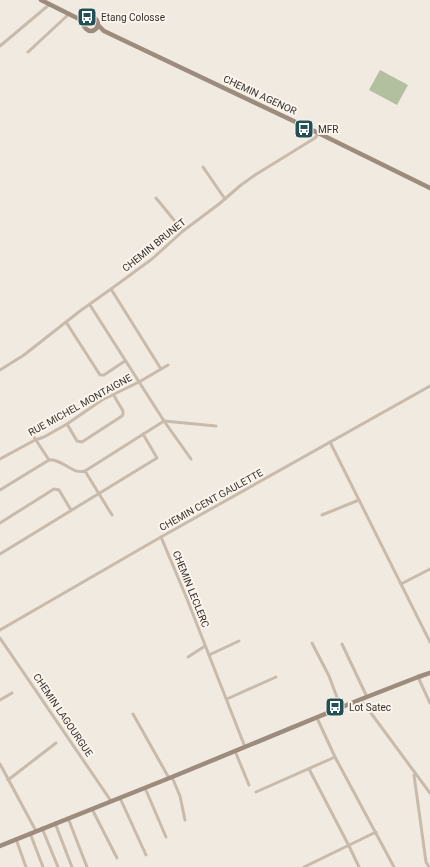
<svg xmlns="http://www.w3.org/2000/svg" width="430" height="867" font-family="Roboto,sans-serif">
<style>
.green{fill:#b3c0a0}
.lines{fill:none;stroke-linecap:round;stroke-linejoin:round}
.street{stroke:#c9bbac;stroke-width:3}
.secondary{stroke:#9d8b7d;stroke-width:4.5}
.labels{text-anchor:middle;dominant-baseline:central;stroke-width:4;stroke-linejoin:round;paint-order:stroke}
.poi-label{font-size:10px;fill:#382f2b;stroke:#f9f4ec;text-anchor:start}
.street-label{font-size:10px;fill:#382f2b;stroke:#f9f4ec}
</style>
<rect width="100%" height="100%" fill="#f1eae0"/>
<path class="green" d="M380 70 408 85 397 105 369 90Z"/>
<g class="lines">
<g class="street">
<path d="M0 46 50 4"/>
<path d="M28 52 69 14"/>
<path d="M203 167 225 199"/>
<path d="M156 198 183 231"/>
<path d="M111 289 161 369"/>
<path d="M90 305 164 421 191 459"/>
<path d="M66 322 100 375H104L125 361"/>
<path d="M0 370 24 355 80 311 111 289 152 259 183 231 219 204 241 185 255 175 315 138 319 133"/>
<path d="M67 424 77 441 82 442 122 416 123 414V411L113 394"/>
<path d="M30 431 49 460"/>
<path d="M330 442 430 642"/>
<path d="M0 459 35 440 44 437 67 424 102 400 139 382 168 365"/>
<path d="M85 471 112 515"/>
<path d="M0 490 49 460C62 458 72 475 85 471L164 421 216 426"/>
<path d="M322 515 359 500"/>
<path d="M0 523 54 489 59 490 71 510"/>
<path d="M161 537 187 599 245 747"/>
<path d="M0 554 157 458 143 434"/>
<path d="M401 584 430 569"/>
<path d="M0 630 161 537 430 386"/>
<path d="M0 638 111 801"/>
<path d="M312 643 329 676 341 708"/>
<path d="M342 644 367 697"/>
<path d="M209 655 239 641"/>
<path d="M188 657 205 646"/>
<path d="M418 677 430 703"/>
<path d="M227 699 276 677"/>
<path d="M0 700 12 693"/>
<path d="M359 700 365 705 430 793"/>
<path d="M133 714 169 778"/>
<path d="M317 718 335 757 394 867"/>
<path d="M235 751 249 785"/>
<path d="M0 764 36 831"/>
<path d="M309 769 349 846 359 867"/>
<path d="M414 775 426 862 429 867"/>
<path d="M172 777 180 796 185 820"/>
<path d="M8 780 56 743"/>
<path d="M145 788 166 837"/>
<path d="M256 792 335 757"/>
<path d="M120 798 146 855"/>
<path d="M92 809 117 858"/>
<path d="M68 818 87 867"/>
<path d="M55 823 72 867"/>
<path d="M42 828 58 867"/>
<path d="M30 833 43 867"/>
<path d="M16 839 26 867"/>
<path d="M304 867 376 832"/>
</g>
<g class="secondary">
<path d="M41 0 79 19 84 26"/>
<circle cx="91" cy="24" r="7"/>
<path d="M98 25 104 31 304 126 430 188"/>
<path d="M0 846 172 777 359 700 418 677 430 673"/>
</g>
</g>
<defs>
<symbol id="bus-square" viewBox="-11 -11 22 22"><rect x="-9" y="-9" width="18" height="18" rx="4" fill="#225057" stroke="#f9f4ec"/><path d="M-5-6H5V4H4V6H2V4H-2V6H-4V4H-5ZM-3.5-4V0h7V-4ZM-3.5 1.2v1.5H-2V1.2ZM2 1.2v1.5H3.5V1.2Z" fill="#fff"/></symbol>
</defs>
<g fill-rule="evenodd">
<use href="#bus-square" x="76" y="6" width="22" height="22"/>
<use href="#bus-square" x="293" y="118" width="22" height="22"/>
<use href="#bus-square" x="324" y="696" width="22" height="22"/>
</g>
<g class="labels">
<g class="poi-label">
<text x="101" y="17">Etang Colosse</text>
<text x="318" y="129">MFR</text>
<text x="349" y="707">Lot Satec</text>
</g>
<g class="street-label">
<text transform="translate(260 95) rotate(25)">CHEMIN AGENOR</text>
<text transform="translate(154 245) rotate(-39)">CHEMIN BRUNET</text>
<text transform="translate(80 405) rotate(-29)">RUE MICHEL MONTAIGNE</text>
<text transform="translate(211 500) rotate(-29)">CHEMIN CENT GAULETTE</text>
<text transform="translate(191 589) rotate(68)">CHEMIN LECLERC</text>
<text transform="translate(63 715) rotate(56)">CHEMIN LAGOURGUE</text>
</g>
</g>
</svg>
